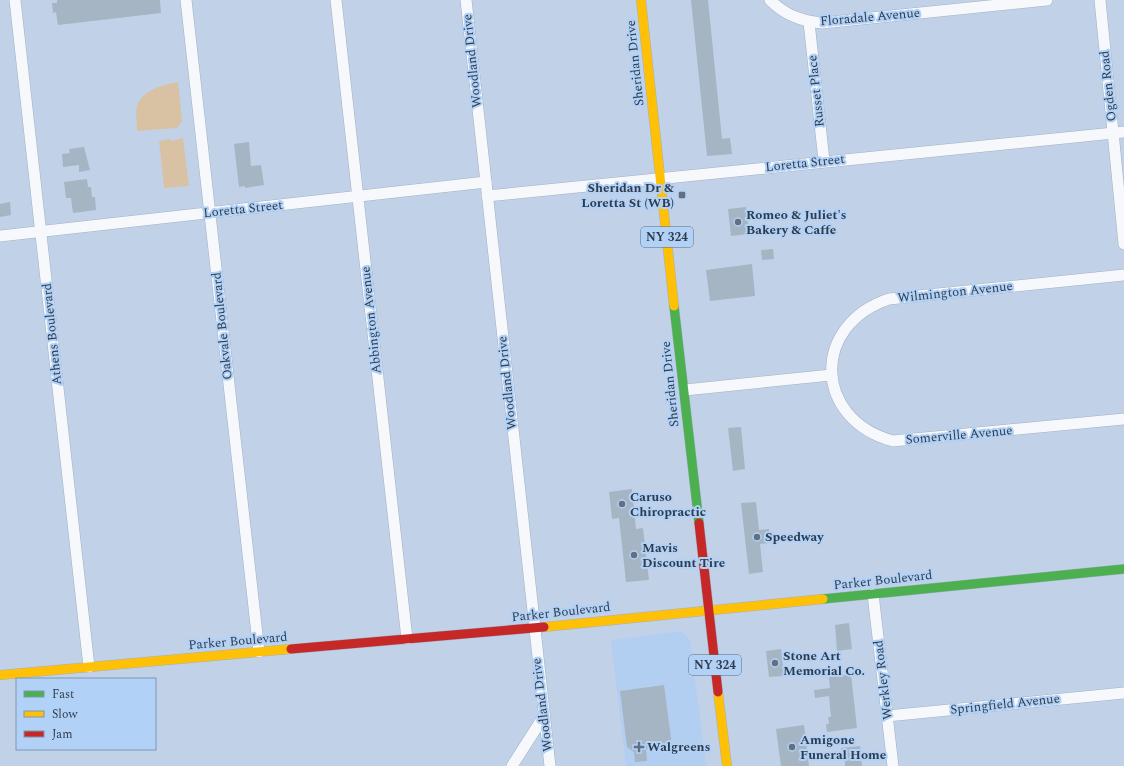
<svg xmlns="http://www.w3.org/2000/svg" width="1124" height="766" font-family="Spectral,serif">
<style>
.built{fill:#b2cef0}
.green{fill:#d9c2a3}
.building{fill:#a5b5c4}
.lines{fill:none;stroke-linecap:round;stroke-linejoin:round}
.street-casing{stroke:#a2b0c1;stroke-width:12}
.fast-casing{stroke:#a2b0c1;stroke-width:10}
.slow-casing{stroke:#a2b0c1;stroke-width:10}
.jam-casing{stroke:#a2b0c1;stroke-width:10}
.street{stroke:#f6f8fc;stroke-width:11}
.fast{stroke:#4caf50;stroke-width:9}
.slow{stroke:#ffc107;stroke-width:9}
.jam{stroke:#c62828;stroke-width:9}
.poi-dot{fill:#627082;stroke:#b2d1f7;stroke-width:1.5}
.labels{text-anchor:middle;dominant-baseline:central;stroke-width:4;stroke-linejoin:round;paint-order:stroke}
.shield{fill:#b2d1f7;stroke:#56697f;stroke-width:1}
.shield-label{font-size:12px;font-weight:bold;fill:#2f3c4b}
.street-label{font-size:13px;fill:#2f3c4b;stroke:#b2d1f7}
.poi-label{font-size:13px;font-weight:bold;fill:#2f3c4b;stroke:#b2d1f7;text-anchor:start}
</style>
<rect width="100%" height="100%" fill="#c1d2e8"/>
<path class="built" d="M681 631 690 640 706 766H626L611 640Z"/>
<g class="green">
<path d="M178 82 182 121 177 128 137 131C137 124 135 113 137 106 141 91 164 84 178 82Z"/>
<path d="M183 138 189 186 164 188 159 141 170 139 172 141Z"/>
</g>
<g class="building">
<path d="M57 0H160L161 13 58 25 56 12 53 13 52 3H57Z"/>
<path d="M691 0H708L722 139 730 138 732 154 707 156Z"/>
<path d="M249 142 251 166 261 165 264 185 245 188V186L239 187 234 144Z"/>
<path d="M84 147 90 170 79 172V165L63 167 62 154 70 153 69 149Z"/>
<path d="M87 179 88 187H91L92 197H95L96 210 73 213 71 198H66L64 182Z"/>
<path d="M10 202 11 215 0 217V204Z"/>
<path d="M746 207 749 234 731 236 728 209Z"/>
<path d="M773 249 774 259 762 260 761 250Z"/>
<path d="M752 264 755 296 710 301 706 270Z"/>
<path d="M741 427 745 469 733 471 728 428Z"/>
<path d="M632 489 636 529 643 528 649 580 626 582 619 518 612 519 609 492Z"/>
<path d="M756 502 759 530 769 529 770 543 760 544 763 572 749 574 741 503Z"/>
<path d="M849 623 852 649 837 651 835 625Z"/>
<path d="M781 649 784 676 769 677 766 651Z"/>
<path d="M851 674 857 728 827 732 826 724H829L828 717H831L829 696 815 698 814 690 830 688 829 677Z"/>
<path d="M664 685 672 746 646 749 647 761 635 762 634 752 627 747 620 691Z"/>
<path d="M804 725 809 766H781L776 729Z"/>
<path d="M860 746 862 766H845V759L842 760 841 748Z"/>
</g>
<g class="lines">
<defs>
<g id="street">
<path d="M15 0 89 667"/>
<path d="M186 0 259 652"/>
<path d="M336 0 407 639"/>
<path d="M466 0 550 766"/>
<path d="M770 0C785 15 801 21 822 23L1047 0"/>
<path d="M1100 0 1124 244"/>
<path d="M809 22 824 161"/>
<path d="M487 196 1124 132"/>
<path d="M0 236 486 182"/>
<path d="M1124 275 889 299C811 325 813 419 893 441L1124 419"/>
<path d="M685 390 831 375"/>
<path d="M873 594 893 766"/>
<path d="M887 716 1124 693"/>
<path d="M512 766 544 716"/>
</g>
<g id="fast">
<path d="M674 306 699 523"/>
<path d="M823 599 1124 569"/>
</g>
<g id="slow">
<path d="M641 0 674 306"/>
<path d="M544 627 823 599"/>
<path d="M0 675 291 649"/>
<path d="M718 692 727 766"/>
</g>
<g id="jam">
<path d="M699 523 718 692"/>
<path d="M291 649 544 627"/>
</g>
</defs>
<use href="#street" class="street-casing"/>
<use href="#fast" class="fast-casing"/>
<use href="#slow" class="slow-casing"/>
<use href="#jam" class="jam-casing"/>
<use href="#street" class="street"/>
<use href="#fast" class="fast"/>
<use href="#slow" class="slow"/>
<use href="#jam" class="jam"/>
</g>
<g class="poi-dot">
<rect x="678" y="191" width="8" height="8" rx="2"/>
<circle cx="738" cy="222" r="4"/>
<circle cx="622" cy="504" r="4"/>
<circle cx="757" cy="537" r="4"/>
<circle cx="634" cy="555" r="4"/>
<circle cx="775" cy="663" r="4"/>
<path d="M637 741h4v4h4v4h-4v4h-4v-4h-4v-4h4z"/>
<circle cx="792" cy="747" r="4"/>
</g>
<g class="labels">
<g class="shield">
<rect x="641" y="227" width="52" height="20" rx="3"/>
<rect x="689" y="655" width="52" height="20" rx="3"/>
</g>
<g class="shield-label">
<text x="667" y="237">NY 324</text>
<text x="715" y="665">NY 324</text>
</g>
<g class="street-label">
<text transform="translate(870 17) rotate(-5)">Floradale Avenue</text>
<text transform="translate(472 61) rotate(-96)">Woodland Drive</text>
<text transform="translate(635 63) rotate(-96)">Sheridan Drive</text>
<text transform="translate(1108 86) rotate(-96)">Ogden Road</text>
<text transform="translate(816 91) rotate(-96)">Russet Place</text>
<text transform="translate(805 163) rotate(-6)">Loretta Street</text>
<text transform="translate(243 209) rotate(-6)">Loretta Street</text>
<text transform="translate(955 292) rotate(-6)">Wilmington Avenue</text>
<text transform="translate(371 320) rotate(-96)">Abbington Avenue</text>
<text transform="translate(222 326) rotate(-96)">Oakvale Boulevard</text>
<text transform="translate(52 334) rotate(-96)">Athens Boulevard</text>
<text transform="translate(507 383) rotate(-96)">Woodland Drive</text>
<text transform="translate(670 384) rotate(-96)">Sheridan Drive</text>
<text transform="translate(959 435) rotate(-5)">Somerville Avenue</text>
<text transform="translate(883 580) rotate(-6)">Parker Boulevard</text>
<text transform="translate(561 612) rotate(-6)">Parker Boulevard</text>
<text transform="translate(238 641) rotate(-5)">Parker Boulevard</text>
<text transform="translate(883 680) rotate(-97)">Werkley Road</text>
<text transform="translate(1005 704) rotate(-6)">Springfield Avenue</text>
<text transform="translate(542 705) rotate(-97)">Woodland Drive</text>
</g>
<g class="poi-label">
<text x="674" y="188" text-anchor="end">Sheridan Dr &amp;<tspan x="674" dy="15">Loretta St (WB)</tspan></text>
<text x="746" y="215">Romeo &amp; Juliet's<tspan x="746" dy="15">Bakery &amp; Caffe</tspan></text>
<text x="630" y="497">Caruso<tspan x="630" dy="15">Chiropractic</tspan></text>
<text x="765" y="537">Speedway</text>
<text x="642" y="548">Mavis<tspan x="642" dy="15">Discount Tire</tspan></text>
<text x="783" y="656">Stone Art<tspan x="783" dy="15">Memorial Co.</tspan></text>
<text x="800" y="740">Amigone<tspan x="800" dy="15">Funeral Home</tspan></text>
<text x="647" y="747">Walgreens</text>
</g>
</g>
<rect x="16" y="678" width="140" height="72" fill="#b2d1f7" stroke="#7e95b2"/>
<rect x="24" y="691" width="20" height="6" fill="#4caf50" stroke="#7e95b2"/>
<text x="52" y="698" font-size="12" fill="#2f3c4b">Fast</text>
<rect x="24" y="711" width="20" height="6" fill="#ffc107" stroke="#7e95b2"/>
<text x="52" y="718" font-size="12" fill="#2f3c4b">Slow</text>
<rect x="24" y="731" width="20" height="6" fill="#c62828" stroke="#7e95b2"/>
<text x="52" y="738" font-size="12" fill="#2f3c4b">Jam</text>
</svg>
